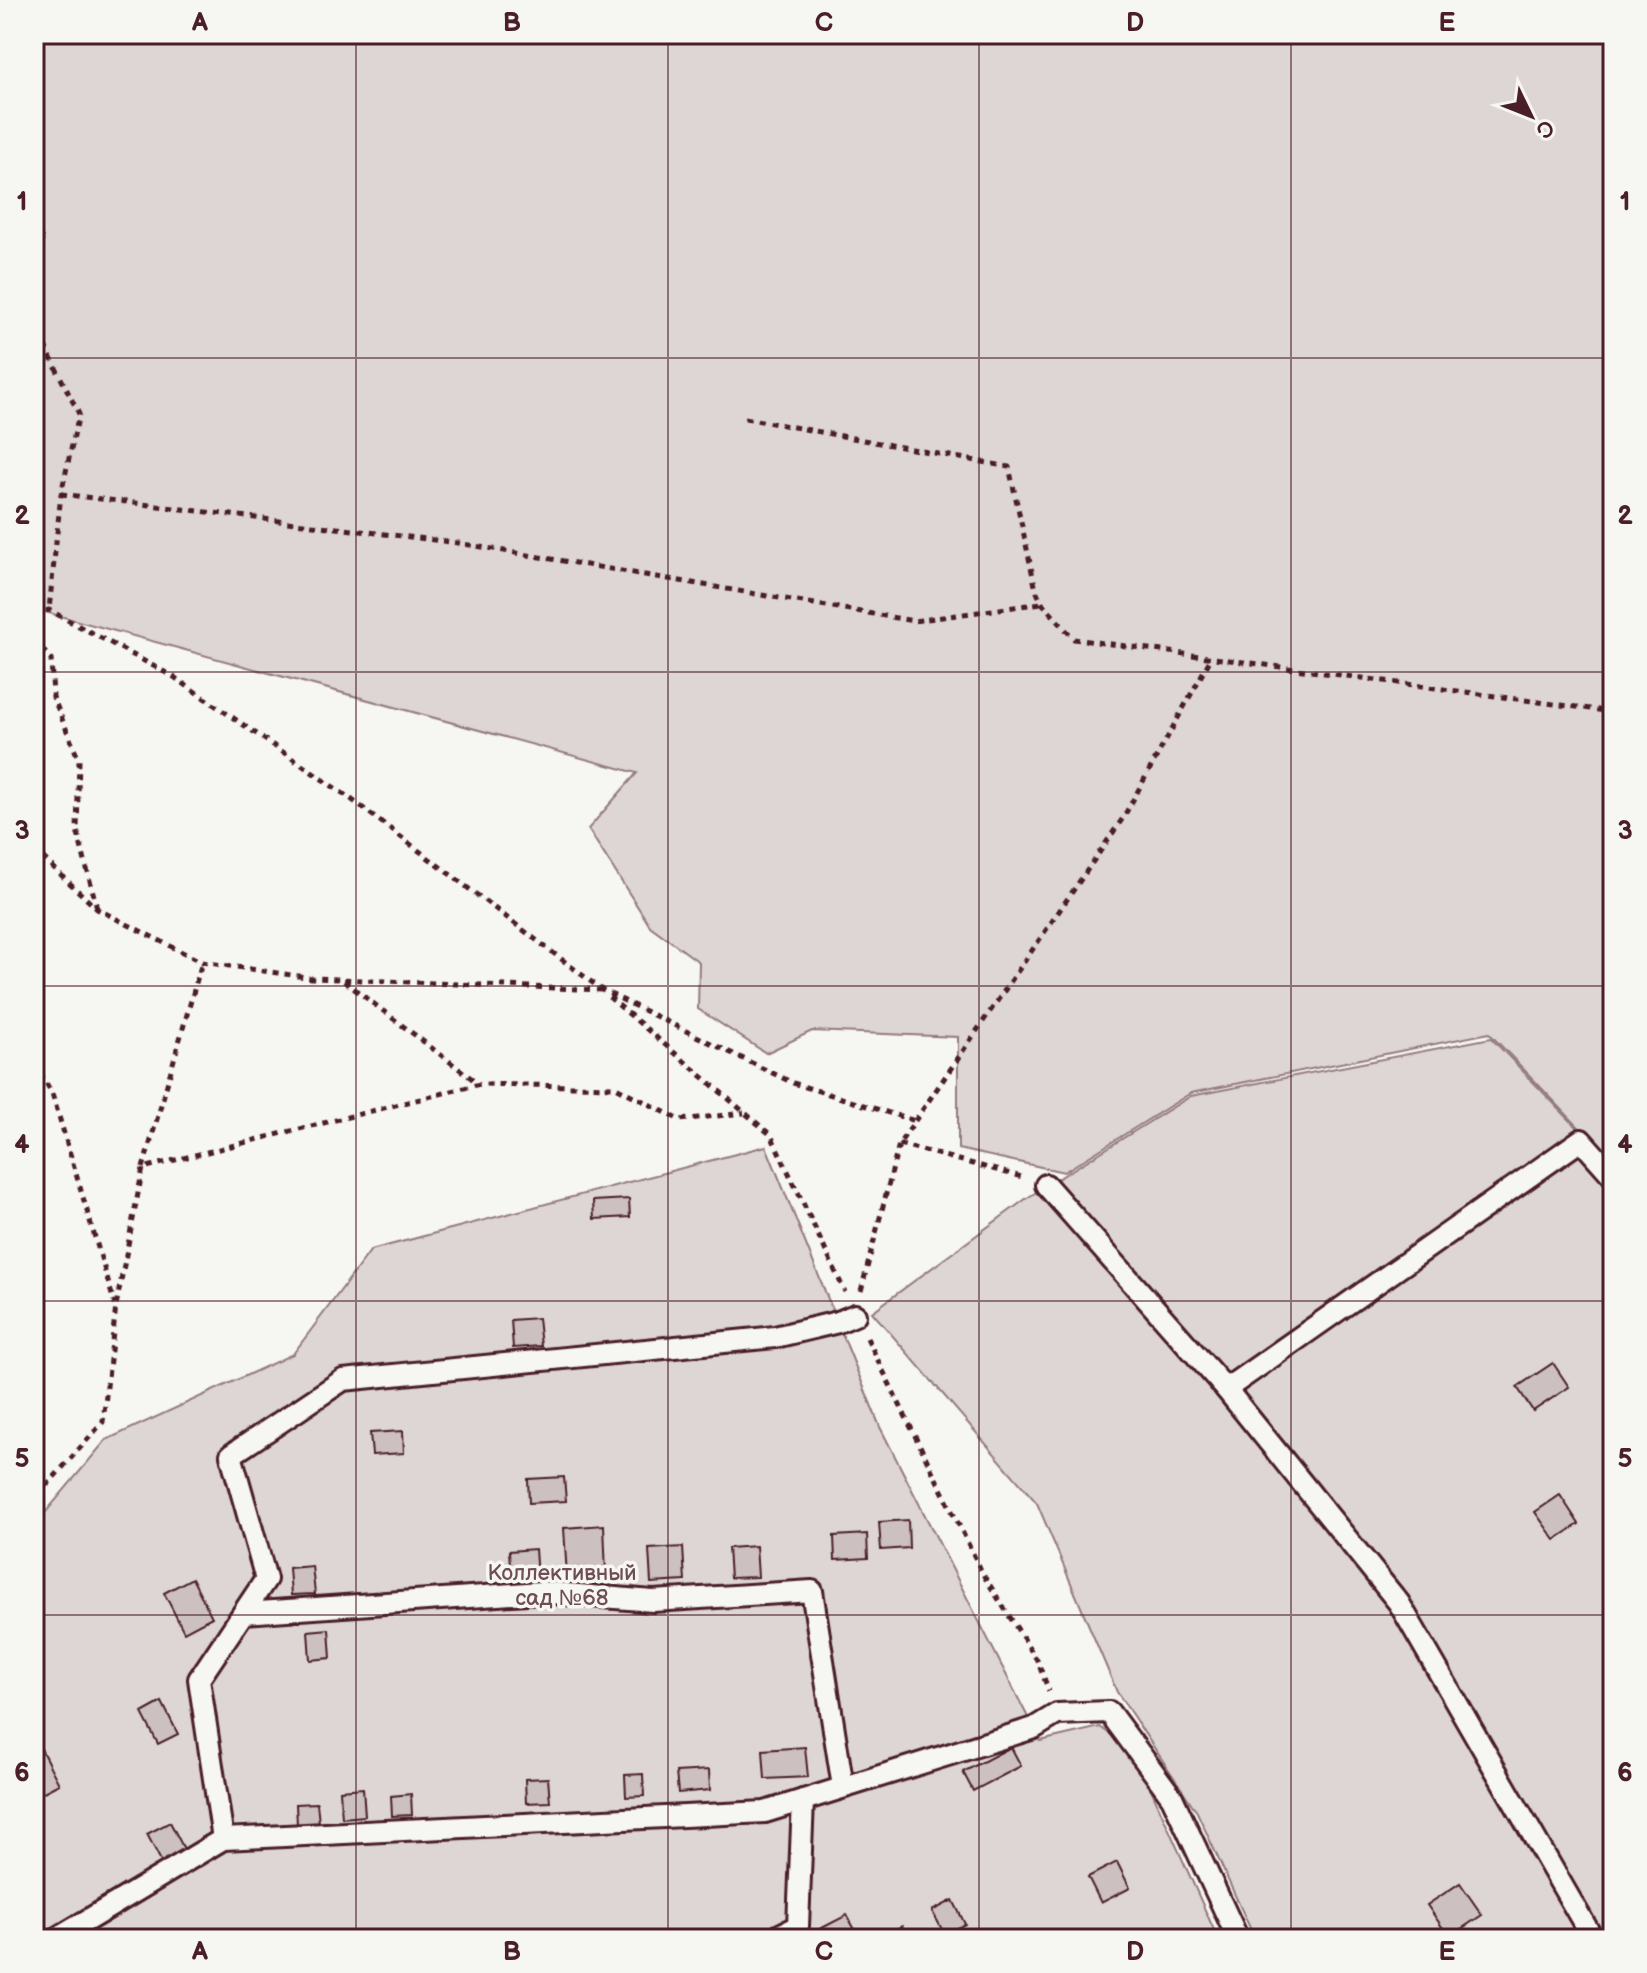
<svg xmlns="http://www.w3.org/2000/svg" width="1647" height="1973" font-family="'Balsamiq Sans',sans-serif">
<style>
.green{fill:#ddd6d5;stroke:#947a80;stroke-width:2}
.building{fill:#ccc1c0;stroke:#4a1f2b;stroke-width:2}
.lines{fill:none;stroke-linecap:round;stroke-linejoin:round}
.service-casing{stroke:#4a1f2b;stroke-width:26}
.path{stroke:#4a1f2b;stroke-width:5;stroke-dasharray:6 6;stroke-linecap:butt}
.service{stroke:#f6f6f2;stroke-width:20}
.grid{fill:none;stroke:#4a1f2b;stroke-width:2;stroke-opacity:0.55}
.labels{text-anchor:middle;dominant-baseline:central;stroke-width:7;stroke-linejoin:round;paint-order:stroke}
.park-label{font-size:22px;fill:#6f4d56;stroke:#f6f6f2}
.neatline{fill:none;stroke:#4a1f2b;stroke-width:3}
.grid-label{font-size:26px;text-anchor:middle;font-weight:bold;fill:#4a1f2b}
</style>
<rect width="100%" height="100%" fill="#f6f6f2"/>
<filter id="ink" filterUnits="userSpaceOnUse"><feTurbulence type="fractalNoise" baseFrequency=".0125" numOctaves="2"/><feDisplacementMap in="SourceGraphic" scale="16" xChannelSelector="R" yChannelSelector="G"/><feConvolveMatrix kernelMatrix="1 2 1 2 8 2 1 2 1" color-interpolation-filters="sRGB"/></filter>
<g filter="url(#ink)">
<g class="green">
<path d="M34 34H1613V1163L1489 1033 1191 1093 1064 1172 958 1149V1037L812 1031 766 1053 698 1009 699 962 650 926 588 829 637 773 34 609Z"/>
<path d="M1491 1038 1613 1165V1939H1255L1197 1812 1117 1692 1037 1503 872 1312 1027 1198 1191 1096Z"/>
<path d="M766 1146 880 1427 1040 1741 1100 1727 1134 1751 1218 1939H34V1526L106 1440 293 1354 371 1250Z"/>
</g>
<g class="building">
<path d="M629 1199 630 1217 594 1219 593 1201Z"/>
<path d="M538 1318 541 1346 513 1348 511 1320Z"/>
<path d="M1553 1363 1569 1387 1533 1411 1517 1387Z"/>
<path d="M403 1431 404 1453 372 1455 370 1433Z"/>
<path d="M564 1477 566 1501 529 1503 528 1479Z"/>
<path d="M1560 1495 1579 1524 1555 1540 1535 1512Z"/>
<path d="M908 1520 909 1548 881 1550 879 1522Z"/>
<path d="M604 1525 606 1574 567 1577 564 1528Z"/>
<path d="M867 1534 868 1558 835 1560 834 1536Z"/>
<path d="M756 1546 758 1577 730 1578 728 1548Z"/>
<path d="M683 1547 685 1581 651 1583 649 1549Z"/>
<path d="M535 1549 537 1578 511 1580 509 1551Z"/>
<path d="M312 1566 315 1594 291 1595 289 1568Z"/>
<path d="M192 1578 212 1617 184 1632 164 1593Z"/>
<path d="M329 1629 331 1658 310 1660 308 1631Z"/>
<path d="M162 1702 178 1734 158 1744 142 1713Z"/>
<path d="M39 1745 59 1784 34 1797V1747Z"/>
<path d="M805 1747 808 1777 765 1779 763 1750Z"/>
<path d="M1011 1747 1021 1766 973 1791 963 1772Z"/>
<path d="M709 1770 710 1790 678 1793 676 1772Z"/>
<path d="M643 1774 644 1796 626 1797 625 1775Z"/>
<path d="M548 1778 550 1802 526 1803 525 1779Z"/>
<path d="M363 1788 365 1816 342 1818 340 1790Z"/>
<path d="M411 1794 412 1815 392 1816 391 1796Z"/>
<path d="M317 1803 319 1823 297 1825 296 1804Z"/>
<path d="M170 1822 185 1851 162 1863 147 1834Z"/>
<path d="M1117 1862 1130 1888 1101 1903 1088 1877Z"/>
<path d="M1460 1883 1482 1915 1449 1937 1427 1905Z"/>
<path d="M953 1900 965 1924 945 1935 932 1911Z"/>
<path d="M847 1915 860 1939H825L820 1929Z"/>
<path d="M902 1926 909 1939H878Z"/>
</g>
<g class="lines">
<defs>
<g id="service">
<path d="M1046 1185 1226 1389 1399 1603 1593 1939"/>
<path d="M1226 1389 1581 1140 1613 1176"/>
<path d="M244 1613 541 1592 653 1601 812 1591 843 1787"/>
<path d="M223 1839 199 1679 266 1579 231 1455 343 1380 775 1337 838 1322 855 1315"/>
<path d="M56 1939 223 1839 765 1812 1034 1728 1057 1714 1109 1712 1172 1797 1238 1939"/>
<path d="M772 1939 798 1926 803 1800"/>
</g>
</defs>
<use href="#service" class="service-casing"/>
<g class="path">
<path d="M34 201 43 247 34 282"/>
<path d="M34 324 79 414 61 494 49 610"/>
<path d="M745 418 1009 467 1036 590 1042 603 1074 639 1613 712"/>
<path d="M61 494 458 543 914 621 1042 603"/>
<path d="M34 614 49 610 174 677 351 799 602 990 793 1083 915 1121"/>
<path d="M34 640 51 659 53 697 79 760 77 830 97 908"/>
<path d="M34 849 97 909 202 962 312 978 602 990"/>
<path d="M344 981 479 1084"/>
<path d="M609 997 771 1135 845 1292"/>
<path d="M34 1063 52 1093 115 1305"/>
<path d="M899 1144 1022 1177"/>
<path d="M143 1168 202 962"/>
<path d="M861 1291 899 1144 1123 818 1211 658"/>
<path d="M867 1338 984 1576 1037 1660 1049 1691"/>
<path d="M34 1489 48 1484 103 1422 116 1306 143 1168 480 1084 616 1087 680 1120 744 1113"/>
</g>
<use href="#service" class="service"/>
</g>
</g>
<path class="grid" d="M356 34V1939M668 34V1939M979 34V1939M1291 34V1939M34 358H1613M34 672H1613M34 986H1613M34 1301H1613M34 1615H1613"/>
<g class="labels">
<g class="park-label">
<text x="562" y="1573">Коллективный<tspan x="562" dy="25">сад №68</tspan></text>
</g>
</g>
<rect width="1647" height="1973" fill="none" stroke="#f6f6f2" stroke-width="88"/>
<g transform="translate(1531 116) rotate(133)" stroke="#f6f6f2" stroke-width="6" paint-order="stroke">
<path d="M0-6L14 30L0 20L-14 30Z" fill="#4a1f2b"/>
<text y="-12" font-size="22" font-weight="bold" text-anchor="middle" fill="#4a1f2b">С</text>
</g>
<rect x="44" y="44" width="1559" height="1885" class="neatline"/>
<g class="grid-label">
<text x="200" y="31">A</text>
<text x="512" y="31">B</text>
<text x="824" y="31">C</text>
<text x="1135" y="31">D</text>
<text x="1447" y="31">E</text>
<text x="22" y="210">1</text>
<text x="1625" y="210">1</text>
<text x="22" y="524">2</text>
<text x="1625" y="524">2</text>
<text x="22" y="839">3</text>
<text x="1625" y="839">3</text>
<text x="22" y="1153">4</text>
<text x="1625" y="1153">4</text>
<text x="22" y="1467">5</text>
<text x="1625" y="1467">5</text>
<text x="22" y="1781">6</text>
<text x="1625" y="1781">6</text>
<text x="200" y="1960">A</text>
<text x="512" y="1960">B</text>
<text x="824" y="1960">C</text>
<text x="1135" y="1960">D</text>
<text x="1447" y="1960">E</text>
</g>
</svg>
